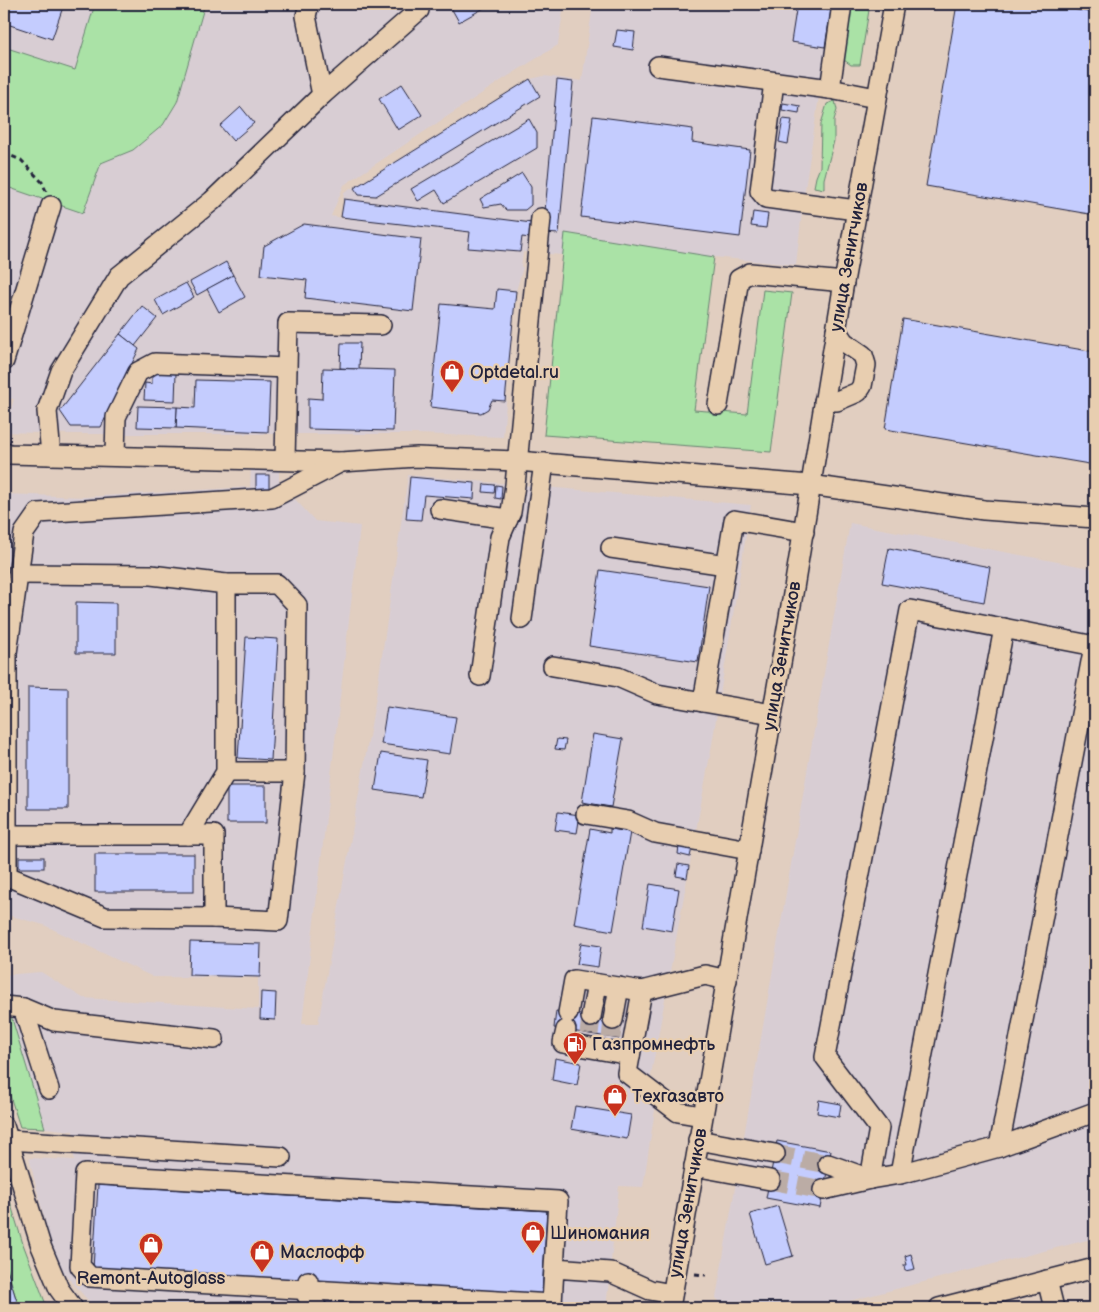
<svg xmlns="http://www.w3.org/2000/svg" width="1099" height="1312" font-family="'Balsamiq Sans',sans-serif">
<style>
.built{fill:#d8cdd3}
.green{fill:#aae2a6;stroke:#668270}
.building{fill:#c4ccfe;stroke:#22223b}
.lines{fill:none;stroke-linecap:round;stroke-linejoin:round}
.minor-tunnel{stroke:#bbaca5;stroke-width:19;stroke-dasharray:19 9;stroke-linecap:butt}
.minor-casing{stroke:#22223b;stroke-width:22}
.path{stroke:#22223b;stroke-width:3;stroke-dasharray:5 4;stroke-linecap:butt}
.minor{stroke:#e8ceb0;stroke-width:19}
.labels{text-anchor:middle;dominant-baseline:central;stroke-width:4.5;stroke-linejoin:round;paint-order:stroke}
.street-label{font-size:18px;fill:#22223b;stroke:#e8ceb0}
.poi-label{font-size:18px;fill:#22223b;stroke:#e8ceb0;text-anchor:start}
</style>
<rect width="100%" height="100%" fill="#e1cec0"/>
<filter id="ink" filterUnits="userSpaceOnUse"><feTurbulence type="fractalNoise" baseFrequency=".02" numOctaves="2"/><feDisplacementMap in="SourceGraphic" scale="10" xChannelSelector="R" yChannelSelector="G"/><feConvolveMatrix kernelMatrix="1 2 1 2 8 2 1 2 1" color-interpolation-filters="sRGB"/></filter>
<g filter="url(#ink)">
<g class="built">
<path d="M4 4H95L75 70 4 47Z"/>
<path d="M205 4H564L558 45 502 80 344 185 331 216 348 219 341 217 344 193 530 79 544 76 582 81 593 4H851L846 37 828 36 803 203 796 265 714 257 565 233 563 255 523 252 521 267H523L516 291 503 437 417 434H73L4 432 14 399 4 398V186L83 213 101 163 133 150 163 125 177 102Z"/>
<path d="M251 467 279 468V483L284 500 294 498 315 521 360 526 302 1024H318L376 697 408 475 751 505 712 744 646 1102 656 1103 643 1187 619 1186 606 1308H469L347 1303 346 1308H95L62 1271 53 1253 29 1158 74 1160 73 1131 45 1128 4 991V975L41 972 83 998 258 1009V978L153 977 44 925 4 914V494L85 497 250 487Z"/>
<path d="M850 523 1095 569V1238L822 1308H726L716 1298Z"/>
</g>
<g class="green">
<path d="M95 4H205L177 102 163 125 133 150 101 163 83 213 4 186V47L75 70Z"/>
<path d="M852 4 851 7 869 10 860 65H851L844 60Z"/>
<path d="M835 101 837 110 834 120V141L824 179V189L814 187 816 177 820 167 821 124 827 104Z"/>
<path d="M565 233 714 257 694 410 747 414 763 290 792 293 771 452 544 435Z"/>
<path d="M4 1012H10L45 1128 20 1127 4 1077Z"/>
<path d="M4 1182 23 1244 45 1302 43 1308H19L4 1260Z"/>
</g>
<g class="building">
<path d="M4 4H64L52 39 4 23Z"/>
<path d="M449 4H482L484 8 459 22Z"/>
<path d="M797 4 831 10 825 47 791 42Z"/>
<path d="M957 4H1044L1095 13V215L926 186Z"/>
<path d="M617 30 635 32 633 50 614 47Z"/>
<path d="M530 79 540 96 376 196 359 195 354 188Z"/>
<path d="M557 80 573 82 559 234 543 233Z"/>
<path d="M402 84 422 115 398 130 379 99Z"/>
<path d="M783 103 800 106 799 113 782 110Z"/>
<path d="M241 107 254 123 233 141 220 126Z"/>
<path d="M593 116 693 129 692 142 750 150 740 237 581 217Z"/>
<path d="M529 119 537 133V148L444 203 436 190 418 201 411 189Z"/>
<path d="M783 119 792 120 788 144 779 142Z"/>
<path d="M522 173 531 187V205L525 210H506L501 204 484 207 480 199Z"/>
<path d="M344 199 532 223 530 238 522 237 520 252 468 248 470 232 341 217Z"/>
<path d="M753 212 768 214 766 228 751 226Z"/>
<path d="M304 224 421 239 413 311 305 298 307 280 261 275 264 246Z"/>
<path d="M226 262 233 275 197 295 190 282Z"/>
<path d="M233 275 245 297 219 312 207 289Z"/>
<path d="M186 283 194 297 163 315 155 300Z"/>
<path d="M497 289 516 291 505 401 492 400 488 409 481 413 430 407 441 304 495 309Z"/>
<path d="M142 306 157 318 135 346 120 334Z"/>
<path d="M903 319 1095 352V465L885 429Z"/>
<path d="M120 334 139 349 101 427H71L60 411Z"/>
<path d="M341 343H360L359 369 340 368Z"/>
<path d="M323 368 395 370 393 431 308 429V398L322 399Z"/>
<path d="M152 372 176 373 175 401 144 400 145 383 152 384Z"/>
<path d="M196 380 270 382 268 432 176 428 177 407 195 408Z"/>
<path d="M138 406 177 407 176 428 137 427Z"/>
<rect x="256" y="475" width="13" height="17"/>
<path d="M410 477 475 483 474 499 424 495 421 520 406 519Z"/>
<path d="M484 484 495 485 494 493 483 492Z"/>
<path d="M496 485 502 486 501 499 495 498Z"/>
<path d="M889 548 990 567 984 602 882 583Z"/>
<path d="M600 570 709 586 698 662 589 646Z"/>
<path d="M76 602 116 603V653H76Z"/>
<path d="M246 637 278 639 271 760 238 758Z"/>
<path d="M28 687 68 688V809H28Z"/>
<path d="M387 707 456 717 450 754 381 744Z"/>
<path d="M593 734 623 739 611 807 582 802Z"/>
<path d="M557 739 566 740 564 750 555 749Z"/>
<path d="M381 753 427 760 421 797 375 790Z"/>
<rect x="227" y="786" width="39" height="37"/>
<path d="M558 812 580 815 577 833 555 830Z"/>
<path d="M590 829 610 833V829L630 832 613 931 574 924Z"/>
<path d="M679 846 692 848 690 857 678 854Z"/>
<rect x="95" y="854" width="99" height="38"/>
<rect x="19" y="857" width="25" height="11"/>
<path d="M678 864 689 866 687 878 676 876Z"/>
<path d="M650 884 679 889 672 931 643 926Z"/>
<path d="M190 942 261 944 260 977 189 975Z"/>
<path d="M581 943 601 946 598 967 577 964Z"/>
<path d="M261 992 276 993 275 1020 260 1019Z"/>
<path d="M556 1011 622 1022 619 1039 554 1028Z"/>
<path d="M555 1058 581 1063 577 1085 552 1080Z"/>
<path d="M819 1100 841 1104 839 1117 817 1113Z"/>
<path d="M575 1106 631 1115 627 1139 571 1129Z"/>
<path d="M777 1141 831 1151 820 1208 766 1198Z"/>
<path d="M98 1185 547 1211 542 1294 93 1269Z"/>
<path d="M778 1206 793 1256 765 1264 750 1214Z"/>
<path d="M911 1254 915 1269 905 1271 904 1265H907L905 1256Z"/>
<path d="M4 1260 19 1308H4Z"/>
</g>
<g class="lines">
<g class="minor-tunnel">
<path d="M589 1034 591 1017"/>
<path d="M611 1038 613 1020"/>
<path d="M775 1154 828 1164"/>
<path d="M770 1180 823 1190"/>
</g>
<defs>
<g id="minor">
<path d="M658 66 830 89 876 98"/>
<path d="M774 82 760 191 766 198 856 210"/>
<path d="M830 89 842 4"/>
<path d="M322 95 419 10V4"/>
<path d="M4 361 51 206"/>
<path d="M824 401H837L858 392 862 386 866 365 863 355 844 342 836 330"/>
<path d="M718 405 739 279 750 273 844 282"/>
<path d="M4 451 8 454 341 462 417 457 517 461 810 485 984 510 1095 518"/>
<path d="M51 455 47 411 61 371 119 276 212 201 322 95 306 16 309 4"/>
<path d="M115 456 116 417 138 372 155 363 287 368"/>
<path d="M285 460 288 323 381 325"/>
<path d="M440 509 508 519"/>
<path d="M611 548 726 565"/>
<path d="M226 584H277L297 605 295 772 278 921 214 918 105 917 7 876V653L24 533 38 513 272 498 341 462"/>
<path d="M522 619 544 463"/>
<path d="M553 666 618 677 657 694 703 702"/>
<path d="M480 676 500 537 511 512 515 485 541 218"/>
<path d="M772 714 703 702 734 520 804 532"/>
<path d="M226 772H295"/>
<path d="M586 814 628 821 655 833 749 850"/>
<path d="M7 835H188L226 772V584L151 575 18 574"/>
<path d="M188 835H214V918"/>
<path d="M4 1006 23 1008 54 1021 214 1039"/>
<path d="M23 1008 49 1089"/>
<path d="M568 1013 574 980 642 991"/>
<path d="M591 1017 597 984"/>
<path d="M613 1020 619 987"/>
<path d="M566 1030 563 1043 630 1055"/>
<path d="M702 1116 678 1112 627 1073 642 991 705 975 727 980"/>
<path d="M4 1126 41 1246 59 1289 73 1308"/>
<path d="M8 1140 281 1157"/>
<path d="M698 1140 775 1154"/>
<path d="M999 1147 1094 646"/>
<path d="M828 1164 870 1179"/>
<path d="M694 1166 770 1180"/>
<path d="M900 1174 1004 628"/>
<path d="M870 1179 879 1128 825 1057 910 610 1095 646"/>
<path d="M823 1190 870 1179 900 1174 999 1147 1095 1112"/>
<path d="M554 1268 552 1304 90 1277 80 1266 85 1174 558 1201 554 1268 610 1272 650 1290 672 1294"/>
<path d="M1047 1280 1054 1308"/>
<path d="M308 1281 307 1296 317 1308"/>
<path d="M670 1308 794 588 844 282 894 4"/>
<path d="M939 1308 1095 1268"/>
</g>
</defs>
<use href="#minor" class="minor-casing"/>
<g class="path">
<path d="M4 153 21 160 42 182 46 191"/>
<path d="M695 1274 706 1275"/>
</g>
<use href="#minor" class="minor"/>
</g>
</g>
<defs>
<symbol id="shop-pin" viewBox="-11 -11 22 30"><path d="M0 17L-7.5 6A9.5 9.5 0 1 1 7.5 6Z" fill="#c8321e" stroke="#e8ceb0"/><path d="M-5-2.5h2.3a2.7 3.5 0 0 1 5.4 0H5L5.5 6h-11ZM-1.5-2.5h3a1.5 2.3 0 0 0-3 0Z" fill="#fff"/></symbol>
<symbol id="fuel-pin" viewBox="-11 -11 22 30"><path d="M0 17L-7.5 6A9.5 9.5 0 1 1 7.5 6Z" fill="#c8321e" stroke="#e8ceb0"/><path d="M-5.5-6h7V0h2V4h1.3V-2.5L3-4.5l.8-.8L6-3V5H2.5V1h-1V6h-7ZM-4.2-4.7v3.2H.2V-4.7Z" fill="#fff"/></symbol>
</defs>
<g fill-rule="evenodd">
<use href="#shop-pin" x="438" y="358" width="28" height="38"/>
<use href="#fuel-pin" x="561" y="1030" width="28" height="38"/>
<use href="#shop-pin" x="601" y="1082" width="28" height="38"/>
<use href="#shop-pin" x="519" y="1219" width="28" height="38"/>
<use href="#shop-pin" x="137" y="1231" width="28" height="38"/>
<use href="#shop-pin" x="248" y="1238" width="28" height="38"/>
</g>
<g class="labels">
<g class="street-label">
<text transform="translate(849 257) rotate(-80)">улица Зенитчиков</text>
<text transform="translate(782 656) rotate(-80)">улица Зенитчиков</text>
<text transform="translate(688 1203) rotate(-80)">улица Зенитчиков</text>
</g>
<g class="poi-label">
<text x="470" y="372">Optdetal.ru</text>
<text x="592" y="1044">Газпромнефть</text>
<text x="632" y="1096">Техгазавто</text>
<text x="550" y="1233">Шиномания</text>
<text x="280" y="1252">Маслофф</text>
<text x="151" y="1278" text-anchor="middle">Remont-Autoglass</text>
</g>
</g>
<rect width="1099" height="1312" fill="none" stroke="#e8ceb0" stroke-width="20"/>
<rect x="10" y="10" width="1079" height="1292" fill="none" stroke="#22223b" stroke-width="2" filter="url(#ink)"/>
</svg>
